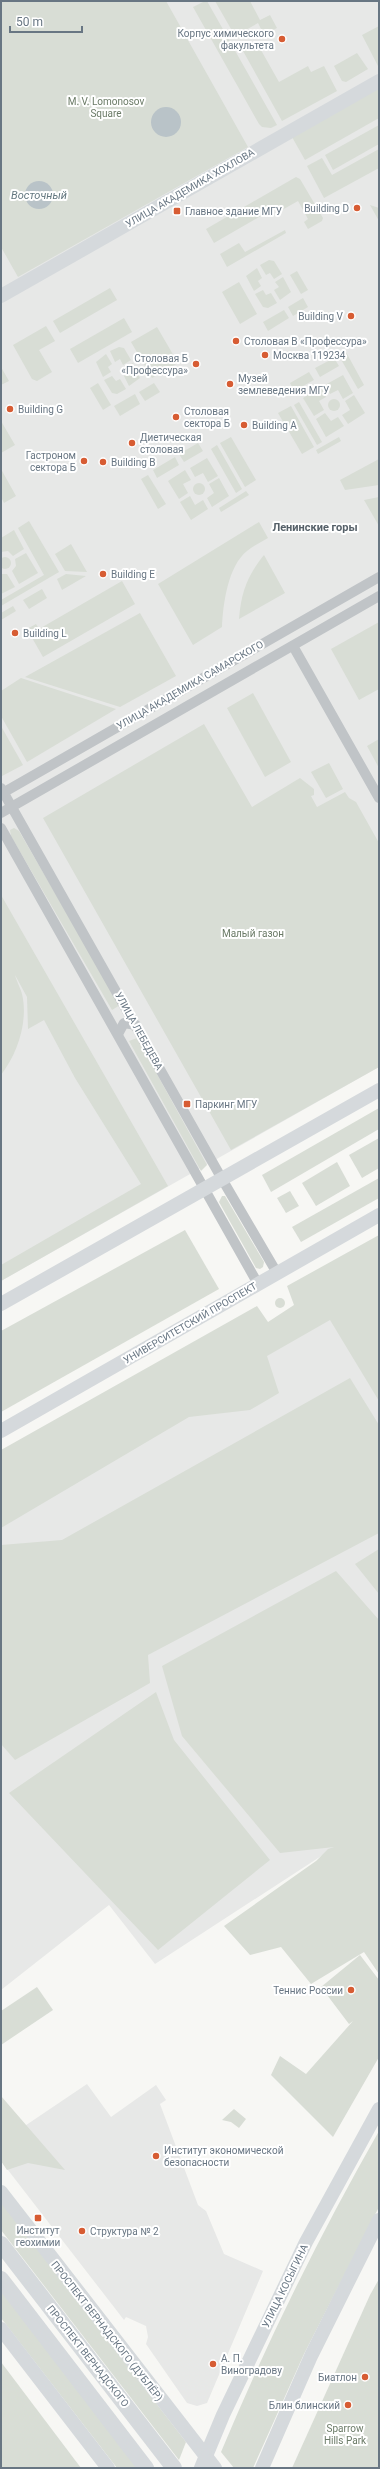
<svg xmlns="http://www.w3.org/2000/svg" width="380" height="2469" font-family="Roboto,sans-serif">
<style>
.built{fill:#e7e8e7}
.green{fill:#d8ddd5}
.water{fill:#b9c3c8}
.lines{fill:none;stroke-linecap:round;stroke-linejoin:round}
.street{stroke:#c0c4c7;stroke-width:10}
.secondary{stroke:#d5d9dc;stroke-width:14}
.primary{stroke:#d5d9dc;stroke-width:16}
.poi-dot{fill:#d75c33;stroke:#fff;stroke-width:1.5}
.labels{text-anchor:middle;dominant-baseline:central;stroke-width:4;stroke-linejoin:round;paint-order:stroke}
.poi-label{font-size:10px;fill:#687683;stroke:#fff;text-anchor:start}
.park-label{font-size:10px;fill:#6a7a66;stroke:#fff}
.street-label{font-size:10px;fill:#687683;stroke:#fff}
.water-label{font-size:11px;font-style:italic;fill:#63777f;stroke:#fff}
.neighbourhood-label{font-size:11px;font-weight:bold;fill:#556068;stroke:#fff}
</style>
<rect width="100%" height="100%" fill="#f7f7f4"/>
<g class="built">
<path d="M1 1H379V1067L1 1281Z"/>
<path d="M366 1283 379 1306V1899L335 1847 155 1964 109 1905 1 1990V1463L245 1355Z"/>
<path d="M87 2084 111 2117 156 2085 166 2100 160 2104 198 2205 206 2211 224 2254 263 2271 207 2403 197 2406 187 2403 146 2344 148 2337 146 2326 126 2317 124 2320 1 2161V2142Z"/>
</g>
<g class="green">
<path d="M1 1H166L248 147 18 277 1 247Z"/>
<path d="M205 1H207L277 125 271 128 262 127 259 124 193 7Z"/>
<path d="M215 1H250L260 20 270 15 277 28 264 35 258 23 235 36Z"/>
<path d="M379 26V68L362 35Z"/>
<path d="M257 43 279 82 308 66 311 72 324 66 337 91 282 121 243 51Z"/>
<path d="M357 53 368 69 346 82 342 81 334 66Z"/>
<path d="M379 88V118L305 160 292 137Z"/>
<path d="M379 125V144L333 170 325 155Z"/>
<path d="M379 149V168L324 198 307 166 322 158 332 175Z"/>
<path d="M296 177 300 179 323 218 322 221 308 229 304 222 308 219 298 201 282 210 278 206 214 243 206 229Z"/>
<path d="M370 205 379 208V221Z"/>
<path d="M285 230 286 233 227 267 220 254 239 243 245 252Z"/>
<path d="M269 260 274 261 282 274 274 279 270 273 266 275 260 265Z"/>
<path d="M257 268 262 278 258 281 261 286 254 291 246 276Z"/>
<path d="M297 271 308 290 301 294 290 275Z"/>
<path d="M283 277 291 292 280 300 274 290 279 287 275 282Z"/>
<path d="M239 282 257 314 240 324 222 292Z"/>
<path d="M110 288 117 300 60 333 53 321Z"/>
<path d="M263 290 266 295 271 293 277 303 268 308 263 307 255 294Z"/>
<path d="M303 298 308 307 293 316 288 307Z"/>
<path d="M284 310 289 318 268 331 263 322Z"/>
<path d="M124 318 132 332 78 363 70 349Z"/>
<path d="M46 326 55 341 39 350 52 372 37 381 32 379 13 345Z"/>
<path d="M157 327 178 363 152 378 131 342Z"/>
<path d="M119 347 124 348 131 360 123 365 120 359 115 362 110 351Z"/>
<path d="M346 352 364 385 358 389 339 356Z"/>
<path d="M106 354 112 364 108 367 111 372 103 377 96 362Z"/>
<path d="M334 358 339 366 320 377 315 368Z"/>
<path d="M133 363 140 378 129 386 124 376 128 373 125 368Z"/>
<path d="M1 367 9 381 1 385Z"/>
<path d="M309 372 314 380 294 391 290 383Z"/>
<path d="M343 375 353 393 343 399 338 390 330 394 325 385Z"/>
<path d="M112 376 116 381 120 379 126 389 117 394 112 393 104 380Z"/>
<path d="M98 383 111 405 103 410 90 388Z"/>
<path d="M154 383 160 392 145 401 139 392Z"/>
<path d="M321 387 326 397 319 401 324 410 314 416 303 398Z"/>
<path d="M135 394 140 404 120 416 114 406Z"/>
<path d="M354 395 365 413 348 424 342 415 350 410 345 401Z"/>
<circle cx="334" cy="405" r="6"/>
<path d="M299 402 322 442 317 445 294 405Z"/>
<path d="M291 406 314 447 302 454 278 413Z"/>
<path d="M325 413 331 421 338 417 344 426 326 437 316 419Z"/>
<path d="M1 421 15 445 1 453Z"/>
<path d="M231 437 256 480 245 487 220 443Z"/>
<path d="M339 437 341 441 318 454 316 450Z"/>
<path d="M198 443 203 451 184 462 179 454Z"/>
<path d="M217 445 242 489 236 493 211 449Z"/>
<path d="M175 457 179 465 157 478 153 470Z"/>
<path d="M207 458 218 476 208 482 203 473 195 477 190 468Z"/>
<path d="M379 459V485L345 490 340 480Z"/>
<path d="M1 469 16 496 4 503 1 497Z"/>
<path d="M185 470 191 480 183 484 188 493 179 499 168 481Z"/>
<path d="M148 475 166 504 158 509 141 479Z"/>
<path d="M219 478 229 496 212 507 207 498 214 493 209 484Z"/>
<circle cx="199" cy="489" r="6"/>
<path d="M246 491 249 495 221 512 219 508Z"/>
<path d="M190 496 195 505 203 500 208 509 191 520 180 502Z"/>
<path d="M379 497V526L364 500Z"/>
<path d="M29 521 59 572 1 606V600L44 575 18 528Z"/>
<path d="M259 522 268 538C261 542 253 546 247 551 228 566 223 604 222 627L193 645 158 584Z"/>
<path d="M14 530 24 549 13 556 8 551 1 552V538Z"/>
<path d="M71 544 87 572 65 571 55 554Z"/>
<path d="M26 553 38 573 19 584 12 571 16 566 15 559Z"/>
<path d="M264 555 285 593 239 619C241 593 247 576 264 555Z"/>
<circle cx="5" cy="563" r="6"/>
<path d="M1 574H7L15 587 1 594Z"/>
<path d="M66 574 86 576 62 590 57 579Z"/>
<path d="M122 581 135 604 43 657 27 629 36 624 39 629Z"/>
<path d="M42 589 47 598 29 609 23 600Z"/>
<path d="M13 606 16 611 1 620V613Z"/>
<path d="M140 613 176 676 120 707 25 677Z"/>
<path d="M379 622V689L359 700 331 649Z"/>
<path d="M21 678 116 709 27 762 1 716V691Z"/>
<path d="M253 693 291 762 265 777 227 708Z"/>
<path d="M204 724 252 807 300 778 314 789V795L311 796 317 807 345 792 349 798 356 802 379 843V1067L231 1150 43 818Z"/>
<path d="M1 726 23 765 2 776 1 774Z"/>
<path d="M379 739V768L367 746Z"/>
<path d="M329 763 343 789 326 798 311 772Z"/>
<path d="M14 828 19 831 120 1005 112 1010 11 836 10 830Z"/>
<path d="M1 895 168 1186 1 1281V1265L141 1184 75 1078 44 1020 28 1029 27 997 15 975C17 983 22 990 23 999 27 1025 17 1054 1 1075Z"/>
<path d="M137 1038 207 1165 201 1171 129 1041Z"/>
<path d="M379 1108V1129L271 1192 262 1175Z"/>
<path d="M379 1138V1168L362 1178 349 1155Z"/>
<path d="M337 1162 350 1186 316 1206 302 1183Z"/>
<path d="M379 1178V1198L301 1242 292 1227Z"/>
<path d="M290 1191 299 1206 286 1213 277 1198Z"/>
<path d="M222 1196H225L264 1262 263 1267 260 1269 256 1268 219 1202Z"/>
<path d="M185 1230 219 1289 1 1412V1331Z"/>
<path d="M379 1235V1401L330 1320 267 1356 279 1393 250 1410 189 1417 1 1528V1450L257 1306 268 1322 294 1305 287 1286Z"/>
<circle cx="280" cy="1303" r="5"/>
<path d="M350 1378 379 1425V1533L148 1655 150 1683 15 1760 1 1744V1545L62 1540Z"/>
<path d="M379 1549V1594L355 1564Z"/>
<path d="M336 1571 379 1620V1974L364 1952 311 1984 281 1947 250 1955 224 1926 316 1861 328 1849 334 1847 280 1853 182 1736 162 1666Z"/>
<path d="M156 1692 174 1740 270 1860 158 1950 9 1793Z"/>
<path d="M360 1955 379 1980V2057L333 2137 271 2075 280 2056 306 2074 353 2021 349 2024 321 1987Z"/>
<path d="M37 1987 53 2010 1 2045V2011Z"/>
<path d="M1 2096 65 2170 28 2163 7 2170 1 2161Z"/>
<path d="M234 2109 246 2119 239 2128 231 2122 222 2120Z"/>
<path d="M379 2131V2207L304 2354 253 2468H234L221 2452C267 2342 320 2234 379 2131Z"/>
<path d="M1 2202 186 2442 179 2460 1 2230Z"/>
<path d="M379 2279V2468H292L370 2295Z"/>
<path d="M1 2289 137 2468H117L1 2318Z"/>
<path d="M1 2362 81 2468H1Z"/>
</g>
<g class="water">
<circle cx="166" cy="122" r="15"/>
<circle cx="39" cy="195" r="14"/>
</g>
<g class="lines">
<g class="street">
<path d="M293 646 379 798"/>
<path d="M1 788 222 1179 277 1273"/>
<path d="M1 794 379 577"/>
<path d="M1 813 379 596"/>
<path d="M1 828 258 1284"/>
<path d="M118 1034 124 1023 136 1025"/>
</g>
<g class="secondary">
<path d="M1 296 379 81"/>
<path d="M1 1304 379 1090"/>
<path d="M1 1431 379 1215"/>
<path d="M1 2192 215 2468"/>
<path d="M1 2329 108 2468"/>
<path d="M201 2468 223 2415 306 2242 379 2109"/>
<path d="M262 2468 311 2356 379 2220"/>
</g>
<g class="primary">
<path d="M1 2244 174 2468"/>
<path d="M1 2279 146 2468"/>
</g>
</g>
<g class="poi-dot">
<circle cx="282" cy="39" r="4"/>
<circle cx="357" cy="208" r="4"/>
<rect x="173" y="207" width="8" height="8" rx="2"/>
<circle cx="351" cy="316" r="4"/>
<circle cx="236" cy="341" r="4"/>
<circle cx="265" cy="355" r="4"/>
<circle cx="196" cy="364" r="4"/>
<circle cx="230" cy="384" r="4"/>
<circle cx="10" cy="409" r="4"/>
<circle cx="176" cy="417" r="4"/>
<circle cx="244" cy="425" r="4"/>
<circle cx="132" cy="443" r="4"/>
<circle cx="84" cy="461" r="4"/>
<circle cx="103" cy="462" r="4"/>
<circle cx="103" cy="574" r="4"/>
<circle cx="15" cy="633" r="4"/>
<rect x="183" y="1100" width="8" height="8" rx="2"/>
<circle cx="351" cy="1990" r="4"/>
<circle cx="156" cy="2156" r="4"/>
<rect x="34" y="2214" width="8" height="8" rx="2"/>
<circle cx="82" cy="2231" r="4"/>
<circle cx="213" cy="2364" r="4"/>
<circle cx="365" cy="2377" r="4"/>
<circle cx="348" cy="2405" r="4"/>
</g>
<g class="labels">
<g class="poi-label">
<text x="274" y="33" text-anchor="end">Корпус химического<tspan x="274" dy="12">факультета</tspan></text>
<text x="349" y="208" text-anchor="end">Building D</text>
<text x="185" y="211">Главное здание МГУ</text>
<text x="343" y="316" text-anchor="end">Building V</text>
<text x="244" y="341">Столовая В «Профессура»</text>
<text x="273" y="355">Москва 119234</text>
<text x="188" y="358" text-anchor="end">Столовая Б<tspan x="188" dy="12">«Профессура»</tspan></text>
<text x="238" y="378">Музей<tspan x="238" dy="12">землеведения МГУ</tspan></text>
<text x="18" y="409">Building G</text>
<text x="184" y="411">Столовая<tspan x="184" dy="12">сектора Б</tspan></text>
<text x="252" y="425">Building A</text>
<text x="140" y="437">Диетическая<tspan x="140" dy="12">столовая</tspan></text>
<text x="76" y="455" text-anchor="end">Гастроном<tspan x="76" dy="12">сектора Б</tspan></text>
<text x="111" y="462">Building B</text>
<text x="111" y="574">Building E</text>
<text x="23" y="633">Building L</text>
<text x="195" y="1104">Паркинг МГУ</text>
<text x="343" y="1990" text-anchor="end">Теннис России</text>
<text x="164" y="2150">Институт экономической<tspan x="164" dy="12">безопасности</tspan></text>
<text x="38" y="2230" text-anchor="middle">Институт<tspan x="38" dy="12">геохимии</tspan></text>
<text x="90" y="2231">Структура № 2</text>
<text x="221" y="2358">А. П.<tspan x="221" dy="12">Виноградову</tspan></text>
<text x="357" y="2377" text-anchor="end">Биатлон</text>
<text x="340" y="2405" text-anchor="end">Блин блинский</text>
</g>
<g class="park-label">
<text x="106" y="101">M. V. Lomonosov<tspan x="106" dy="12">Square</tspan></text>
<text x="253" y="933">Малый газон</text>
<text x="345" y="2428">Sparrow<tspan x="345" dy="12">Hills Park</tspan></text>
</g>
<g class="street-label">
<text transform="translate(190 188) rotate(-30)">УЛИЦА АКАДЕМИКА ХОХЛОВА</text>
<text transform="translate(190 685) rotate(-30)">УЛИЦА АКАДЕМИКА САМАРСКОГО</text>
<text transform="translate(139 1031) rotate(61)">УЛИЦА ЛЕБЕДЕВА</text>
<text transform="translate(190 1323) rotate(-30)">УНИВЕРСИТЕТСКИЙ ПРОСПЕКТ</text>
<text transform="translate(285 2286) rotate(-64)">УЛИЦА КОСЫГИНА</text>
<text transform="translate(107 2331) rotate(52)">ПРОСПЕКТ ВЕРНАДСКОГО (ДУБЛЁР)</text>
<text transform="translate(88 2356) rotate(52)">ПРОСПЕКТ ВЕРНАДСКОГО</text>
</g>
<g class="water-label">
<text x="39" y="195">Восточный</text>
</g>
<g class="neighbourhood-label">
<text x="315" y="527">Ленинские горы</text>
</g>
</g>
<rect width="380" height="2469" fill="none" stroke="#687683" stroke-width="4"/>
<path d="M10 26v6h72v-6" fill="none" stroke="#687683" stroke-width="2"/>
<text x="16" y="26" font-size="12" fill="#687683" stroke="#ffffff" stroke-width="3" paint-order="stroke">50 m</text>
</svg>
